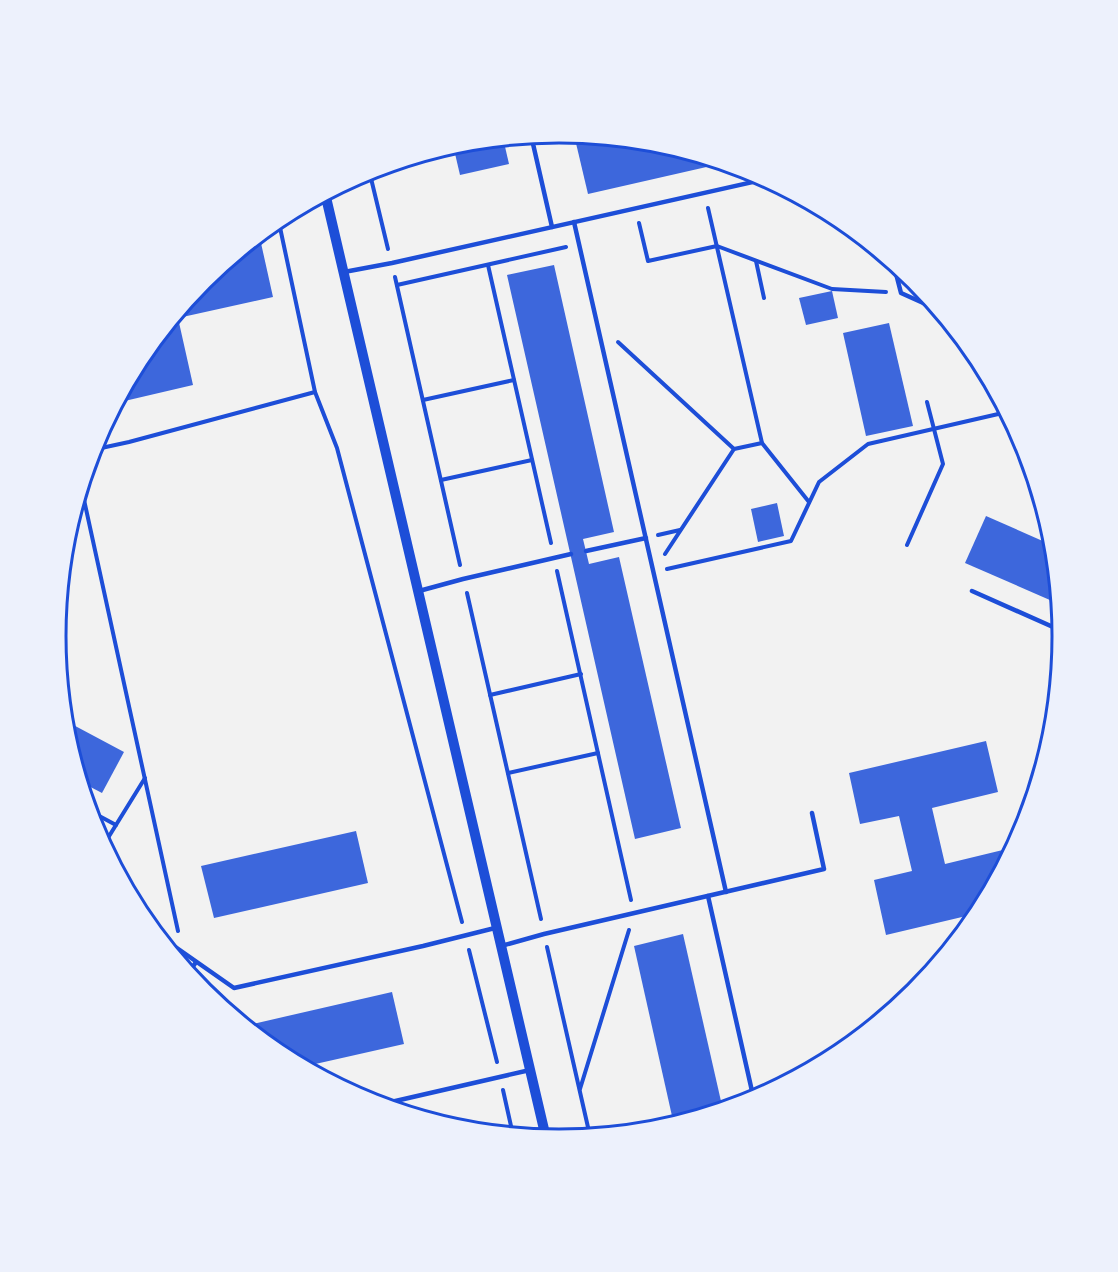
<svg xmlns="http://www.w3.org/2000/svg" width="1118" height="1272" font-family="'Golos Text',sans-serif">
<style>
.building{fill:#3d67dc}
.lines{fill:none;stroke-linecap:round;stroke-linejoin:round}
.path{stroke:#1d4ed8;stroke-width:4}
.service{stroke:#1d4ed8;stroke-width:4.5}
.tertiary{stroke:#1d4ed8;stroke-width:10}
.rim{fill:none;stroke:#1d4ed8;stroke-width:3}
</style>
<rect width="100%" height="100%" fill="#f2f2f2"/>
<g class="building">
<path d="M590 135 658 142 724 163 588 194 575 139Z"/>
<path d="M503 138 509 164 460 175 453 145 461 142Z"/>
<path d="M259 234 273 297 178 318 193 385 116 403 141 356 203 280Z"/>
<path d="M554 265 614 532 583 539 589 564 619 557 681 828 635 839 507 275Z"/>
<path d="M832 291 838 318 806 325 799 298Z"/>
<path d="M889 323 913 426 866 436 843 333Z"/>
<path d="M777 503 784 536 758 542 751 509Z"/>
<path d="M986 516 1054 546 1059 604 965 563Z"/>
<path d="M64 720 124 752 102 793 79 781 65 734Z"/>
<path d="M986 741 998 792 932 808 945 864 1011 848 1012 851 979 913 886 935 874 880 912 871 899 816 860 824 849 773Z"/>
<path d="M356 831 368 883 214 918 201 866Z"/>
<path d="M683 934 723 1110 674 1125 634 946Z"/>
<path d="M392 992 404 1044 302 1067 279 1054 244 1026Z"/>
</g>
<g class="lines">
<g class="path">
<path d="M369 170 388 249"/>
<path d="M708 208 762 443 809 502"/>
<path d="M278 218 315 392 337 448 462 922"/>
<path d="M639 223 648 261 717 246 832 289 886 292"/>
<path d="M756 261 764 298"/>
<path d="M488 265 551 543"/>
<path d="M395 277 460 565"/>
<path d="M397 285 566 247"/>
<path d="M618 342 734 449"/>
<path d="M423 400 514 380"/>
<path d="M92 450 129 442 315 392"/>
<path d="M441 480 532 460"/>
<path d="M81 486 178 931"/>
<path d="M658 535 680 530"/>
<path d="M907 545 943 464 927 402"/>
<path d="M665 554 734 449 762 443"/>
<path d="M667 569 791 541 819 482 868 444 1007 412"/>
<path d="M557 571 631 900"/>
<path d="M467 593 541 919"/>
<path d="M490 695 581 674"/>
<path d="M508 773 598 753"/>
<path d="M88 810 116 825"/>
<path d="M103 846 145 778"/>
<path d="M547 947 590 1136"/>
<path d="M469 950 497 1062"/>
<path d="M580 1089 629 930"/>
<path d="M503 1090 513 1135"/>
</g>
<g class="service">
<path d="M531 135 552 227"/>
<path d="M574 222 726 892"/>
<path d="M893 262 901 293 941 311"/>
<path d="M344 272 392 263 766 179"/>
<path d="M586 551 646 538"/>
<path d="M419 591 463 579 571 554"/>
<path d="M972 591 1062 631"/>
<path d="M708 896 754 1100"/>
<path d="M154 932 234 988 423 946 495 928"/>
<path d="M501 946 544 934 824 869 812 813"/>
<path d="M188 974 196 962"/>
<path d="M378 1105 530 1070"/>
</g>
<path class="tertiary" d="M325 193 546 1138"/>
</g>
<path d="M0 0H1118V1272H0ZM66 636a493 493 0 1 1 986 0a493 493 0 1 1-986 0Z" fill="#edf1fc" fill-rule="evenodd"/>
<path class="rim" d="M66 636a493 493 0 1 1 986 0a493 493 0 1 1-986 0Z"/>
</svg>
